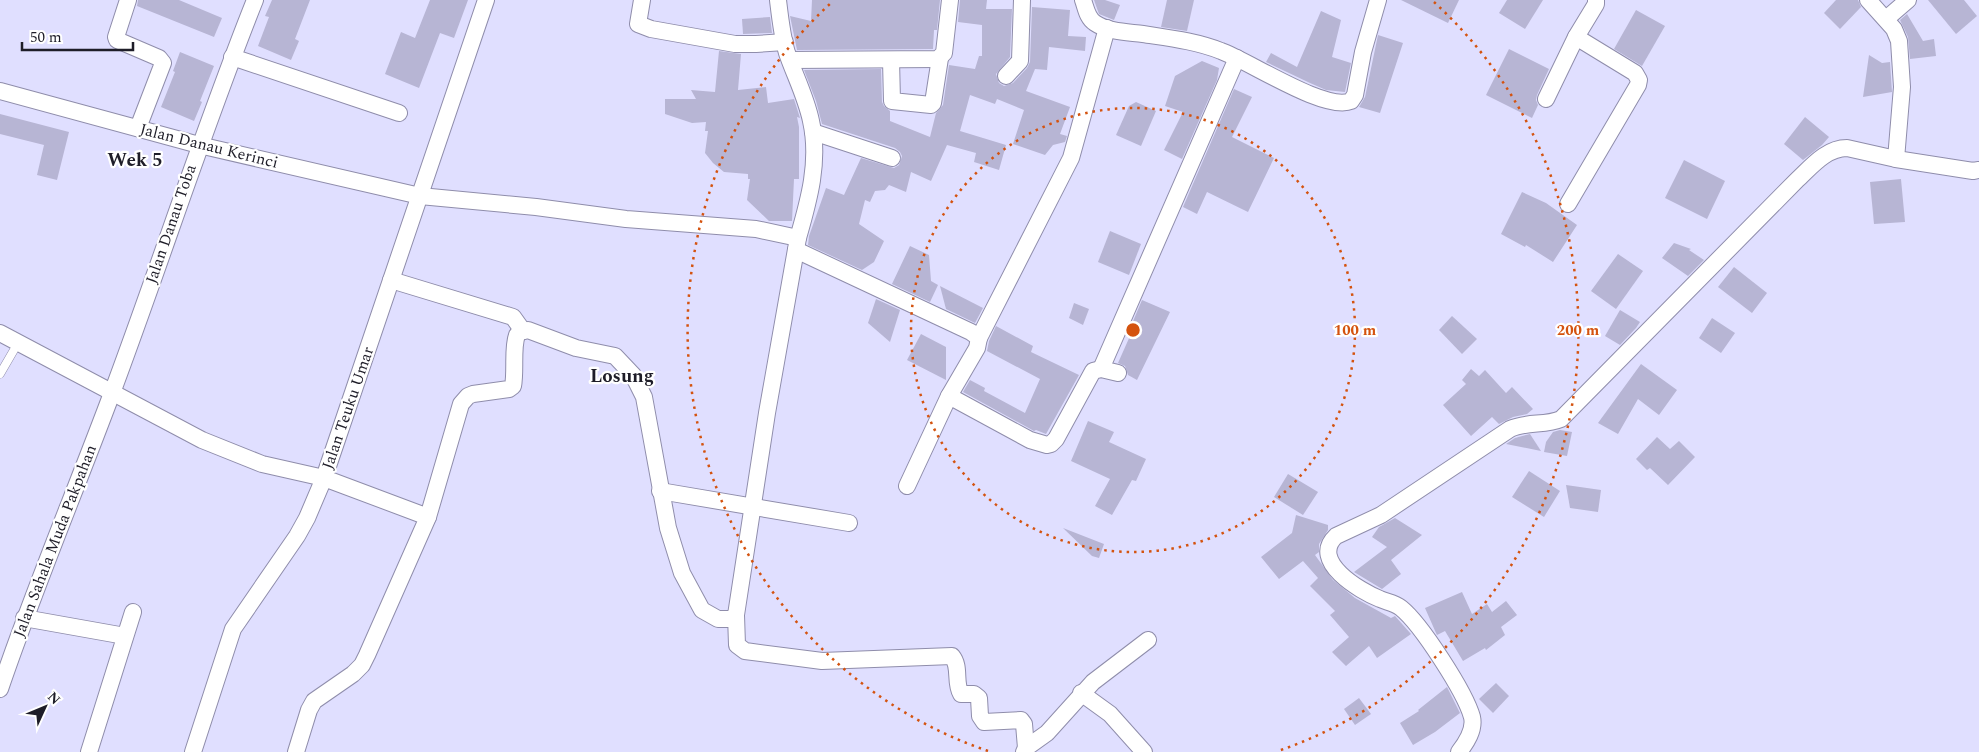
<svg xmlns="http://www.w3.org/2000/svg" width="1979" height="752" font-family="Spectral,serif">
<style>
.building{fill:#b7b5d4}
.lines{fill:none;stroke-linecap:round;stroke-linejoin:round}
.service-casing{stroke:#8f8dab;stroke-width:9}
.minor-casing{stroke:#8f8dab;stroke-width:18}
.service{stroke:#fff;stroke-width:8}
.minor{stroke:#fff;stroke-width:16}
.ring{fill:none;stroke:#d4530f;stroke-width:2.5;stroke-dasharray:2.5 5}
.labels{text-anchor:middle;dominant-baseline:central;stroke-width:4.5;stroke-linejoin:round;paint-order:stroke}
.street-label{font-size:16px;fill:#1e1d28;stroke:#fff}
.quarter-label{font-size:19px;font-weight:bold;fill:#1e1d28;stroke:#fff}
.centre{fill:#d4530f;stroke:#fff;stroke-width:2.5}
.ring-label{font-size:15px;text-anchor:middle;font-weight:bold;fill:#d4530f;stroke:#fff;stroke-width:4.5;stroke-linejoin:round;paint-order:stroke}
</style>
<rect width="100%" height="100%" fill="#e0dfff"/>
<g class="building">
<path d="M138 0H179L222 18 214 37 137 6Z"/>
<path d="M272 0H310L295 39 299 41 291 60 258 46 269 17 265 16Z"/>
<path d="M430 0H468L454 38 440 33 419 88 385 74 401 32 415 38Z"/>
<path d="M812 0H940L937 30H934L933 49 797 50 790 16 811 21Z"/>
<path d="M960 0H987L986 9H1012L1010 57 996 74 999 83 1004 86 1013 83 1027 68 1030 62 1032 7 1070 10 1068 36 1086 37 1085 51 1049 47 1047 70 1035 69 1026 91 1070 107 1060 134 1067 136 1065 142 1053 145 1045 155 1013 144 1024 110 997 99 995 104 970 95 960 131 1006 145 999 170 974 162 976 153 947 145 931 181 911 172 906 192 889 185 885 190 875 191 870 202 865 200 859 224 884 241 874 262 862 270 808 245 809 236 826 188 844 195 861 158 894 168 899 165 902 156 900 152 895 148 822 124 816 101 804 70 881 69 882 102 884 106 890 111V121L930 137 936 113 943 105 949 65 975 69 979 56H982V25L958 22Z"/>
<path d="M1094 0H1105L1120 5 1114 20 1099 14Z"/>
<path d="M1167 0H1194L1187 31 1161 27Z"/>
<path d="M1401 0H1459L1448 23Z"/>
<path d="M1507 0H1543L1525 29 1499 13Z"/>
<path d="M1836 0H1858L1861 7 1840 29 1824 13Z"/>
<path d="M1928 0H1964L1977 16 1956 34Z"/>
<path d="M1636 10 1665 26 1642 66 1614 49Z"/>
<path d="M1321 11 1341 20 1332 57 1351 63 1345 92 1326 90 1310 83 1266 62 1271 53 1297 67Z"/>
<path d="M1907 14 1923 41 1934 39 1936 56 1910 59 1908 37 1900 20Z"/>
<path d="M770 17 772 33 743 34 742 19Z"/>
<path d="M1378 35 1403 43 1380 113 1359 107 1365 97Z"/>
<path d="M1509 49 1549 69 1537 95 1536 100 1538 105 1532 118 1486 95Z"/>
<path d="M719 51 741 54 738 90 766 87 768 103 794 99 800 118 797 117 799 127V179H794L792 221H769L747 200 750 179H748V174L724 172 713 163 705 153 708 131H705L706 122 692 123 665 114V99H696L691 90 715 92Z"/>
<path d="M180 52 214 66 200 101 202 102 194 121 161 107 175 72 173 71Z"/>
<path d="M1869 55 1882 63 1890 62 1892 92 1863 97Z"/>
<path d="M1202 61 1219 68 1217 80 1182 159 1164 150 1183 112 1165 106 1175 76Z"/>
<path d="M1234 89 1252 97 1232 137 1274 158 1248 212 1207 192 1197 214 1183 207Z"/>
<path d="M1136 102 1156 111 1141 146 1116 135 1129 106Z"/>
<path d="M0 114 69 132 57 180 37 175 44 145 0 134Z"/>
<path d="M1805 117 1829 137 1822 145 1803 160 1784 144Z"/>
<path d="M1684 160 1725 181 1707 219 1665 198Z"/>
<path d="M1901 179 1905 222 1874 224 1870 182Z"/>
<path d="M1522 192 1546 203 1577 225 1553 262 1526 245 1525 247 1501 234Z"/>
<path d="M1110 231 1141 244 1129 275 1098 262Z"/>
<path d="M1674 243 1691 249 1689 250 1704 260 1688 276 1662 258Z"/>
<path d="M910 246 929 255 931 281 938 285 930 302 892 284Z"/>
<path d="M1618 254 1643 271 1616 309 1591 291Z"/>
<path d="M1734 267 1767 293 1752 313 1718 287Z"/>
<path d="M940 286 983 308 975 323 946 309Z"/>
<path d="M876 299 900 310 890 342 868 323Z"/>
<path d="M1142 300 1170 312 1137 380 1128 375 1125 366 1118 363 1134 327 1131 326Z"/>
<path d="M1074 303 1089 309 1083 325 1069 318Z"/>
<path d="M1620 310 1640 322 1636 328 1620 345 1605 336Z"/>
<path d="M1452 316 1477 339 1462 354 1439 330Z"/>
<path d="M1712 318 1735 333 1721 353 1699 338Z"/>
<path d="M996 326 1033 346 1031 352 1079 375 1046 434 1036 430 1034 431 963 392 970 380 985 388 984 391 1025 413 1040 379 987 351 989 341Z"/>
<path d="M921 334 946 347V380L907 360Z"/>
<path d="M1641 364 1677 390 1659 415 1638 399 1618 434 1598 423Z"/>
<path d="M1471 369 1479 376 1485 370 1506 393 1512 387 1533 409 1527 414 1513 417 1499 424 1492 417 1471 436 1443 405 1466 384 1462 380Z"/>
<path d="M1088 421 1114 432 1109 442 1146 459 1136 481 1132 480 1112 515 1095 506 1110 479 1071 461Z"/>
<path d="M1560 430 1572 432 1567 456 1544 452 1546 442 1553 432Z"/>
<path d="M1530 434 1541 451 1506 444 1515 438Z"/>
<path d="M1657 437 1670 449 1679 441 1695 457 1668 485 1650 468 1647 470 1636 459Z"/>
<path d="M1529 471 1560 491 1544 517 1512 497Z"/>
<path d="M1288 474 1318 492 1303 515 1274 497Z"/>
<path d="M1566 485 1601 490 1598 512 1570 508Z"/>
<path d="M1296 515 1328 525V530L1319 544V552L1315 555 1333 580 1355 598 1391 618 1395 616 1411 634 1377 658 1369 646 1346 666 1332 652 1349 637 1330 615 1335 611 1310 586 1318 578 1303 561 1279 579 1261 557 1292 533Z"/>
<path d="M1395 518 1422 535 1391 560 1401 574 1382 589 1354 572 1387 547 1372 537 1379 527Z"/>
<path d="M1063 528 1104 544 1099 558 1092 556Z"/>
<path d="M1462 592 1472 614 1487 604 1492 612 1506 601 1517 615 1501 627 1505 635 1486 650 1485 648 1463 661 1445 631 1437 635 1436 633 1425 608Z"/>
<path d="M1496 683 1509 696 1493 713 1479 699Z"/>
<path d="M1447 687 1460 713 1435 732 1413 745 1400 723 1419 711 1418 710Z"/>
<path d="M1359 698 1371 714 1355 725 1344 709Z"/>
</g>
<g class="lines">
<defs>
<path id="service" d="M0 374 18 343"/>
<g id="minor">
<path d="M128 0 116 37 117 40 159 58 163 63 138 128"/>
<path d="M642 0 638 24 651 29 735 44H756L785 42"/>
<path d="M778 0C780 17 782 36 787 53 795 76 806 97 811 121 820 161 809 200 798 238L767 413 736 615 737 645 745 651 822 661 952 656C961 667 954 682 961 694H974L979 698 980 716 984 722 1021 720 1024 724 1026 748"/>
<path d="M1083 0C1086 8 1087 18 1095 23 1108 32 1128 32 1143 34 1169 38 1196 41 1221 51 1249 61 1325 112 1351 101L1355 95 1363 52 1378 0"/>
<path d="M1868 0 1894 29 1899 41 1902 87 1896 159"/>
<path d="M1886 19 1908 0"/>
<path d="M232 57 399 113"/>
<path d="M790 60 938 59 944 53 950 0"/>
<path d="M891 60 892 101 931 105 933 103 940 58"/>
<path d="M1006 76 1020 61 1022 0"/>
<path d="M0 91 199 145 420 196 536 207 626 219 756 229 798 238"/>
<path d="M1546 99 1576 37 1596 4V0"/>
<path d="M813 132 892 158"/>
<path d="M1568 204 1638 85 1639 80 1635 73 1576 37"/>
<path d="M796 250 971 332 979 338 977 348 949 396 907 486"/>
<path d="M391 280 513 317 523 331"/>
<path d="M0 333 202 440 262 464 324 478 486 0"/>
<path d="M979 338 1071 158 1107 28"/>
<path d="M1101 369 1237 58"/>
<path d="M949 396 1030 440 1047 445 1051 444 1056 439 1093 371 1101 369 1118 373"/>
<path d="M660 491 849 523"/>
<path d="M24 618 125 636"/>
<path d="M0 689C34 589 75 492 112 393 161 262 203 130 255 0"/>
<path d="M1081 693 1110 714 1144 752"/>
<path d="M89 752 133 612"/>
<path d="M193 752 233 629 297 536 307 518 324 478 428 517"/>
<path d="M296 752 309 710 314 701 353 674 362 665 367 655 428 517 461 404 468 396 473 394 509 389 513 386C516 371 512 348 517 335 519 331 524 331 528 330L576 348 615 356 633 375 644 397 668 528 682 573 702 610 718 619H731L736 615"/>
<path d="M1024 752 1026 748 1047 733 1093 682 1148 640"/>
<path d="M1459 752C1466 743 1475 730 1472 717 1465 692 1421 624 1401 608 1395 603 1387 602 1380 599 1360 591 1309 561 1336 536L1381 515 1510 429C1527 421 1545 426 1561 419L1797 180C1811 167 1826 148 1847 148L1896 159 1973 171 1979 170"/>
</g>
</defs>
<use href="#service" class="service-casing"/>
<use href="#minor" class="minor-casing"/>
<use href="#service" class="service"/>
<use href="#minor" class="minor"/>
</g>
<g class="ring">
<circle cx="1133" cy="330" r="222"/>
<path d="M988 751A445 445 0 0 1 832 2M1434 2A445 445 0 0 1 1278 751"/>
</g>
<g class="labels">
<g class="street-label">
<text transform="translate(209 146) rotate(14)">Jalan Danau Kerinci</text>
<text transform="translate(171 224) rotate(-71)">Jalan Danau Toba</text>
<text transform="translate(348 408) rotate(-71)">Jalan Teuku Umar</text>
<text transform="translate(55 541) rotate(-69)">Jalan Sahala Muda Pakpahan</text>
</g>
<g class="quarter-label">
<text x="135" y="160">Wek 5</text>
<text x="622" y="376">Losung</text>
</g>
</g>
<circle cx="1133" cy="330" r="8" class="centre"/>
<g class="ring-label">
<text x="1355" y="335">100 m</text>
<text x="1578" y="335">200 m</text>
</g>
<g transform="translate(45 707) rotate(46)" stroke="#ffffff" stroke-width="4" paint-order="stroke">
<path d="M0-4L9 19L0 12L-9 19Z" fill="#1e1d28"/>
<text y="-8" font-size="14" font-weight="bold" text-anchor="middle" fill="#1e1d28">N</text>
</g>
<path d="M22 42v8h111v-8" fill="none" stroke="#1e1d28" stroke-width="2.5"/>
<text x="30" y="42" font-size="15" fill="#1e1d28" stroke="#ffffff" stroke-width="4" paint-order="stroke">50 m</text>
</svg>
